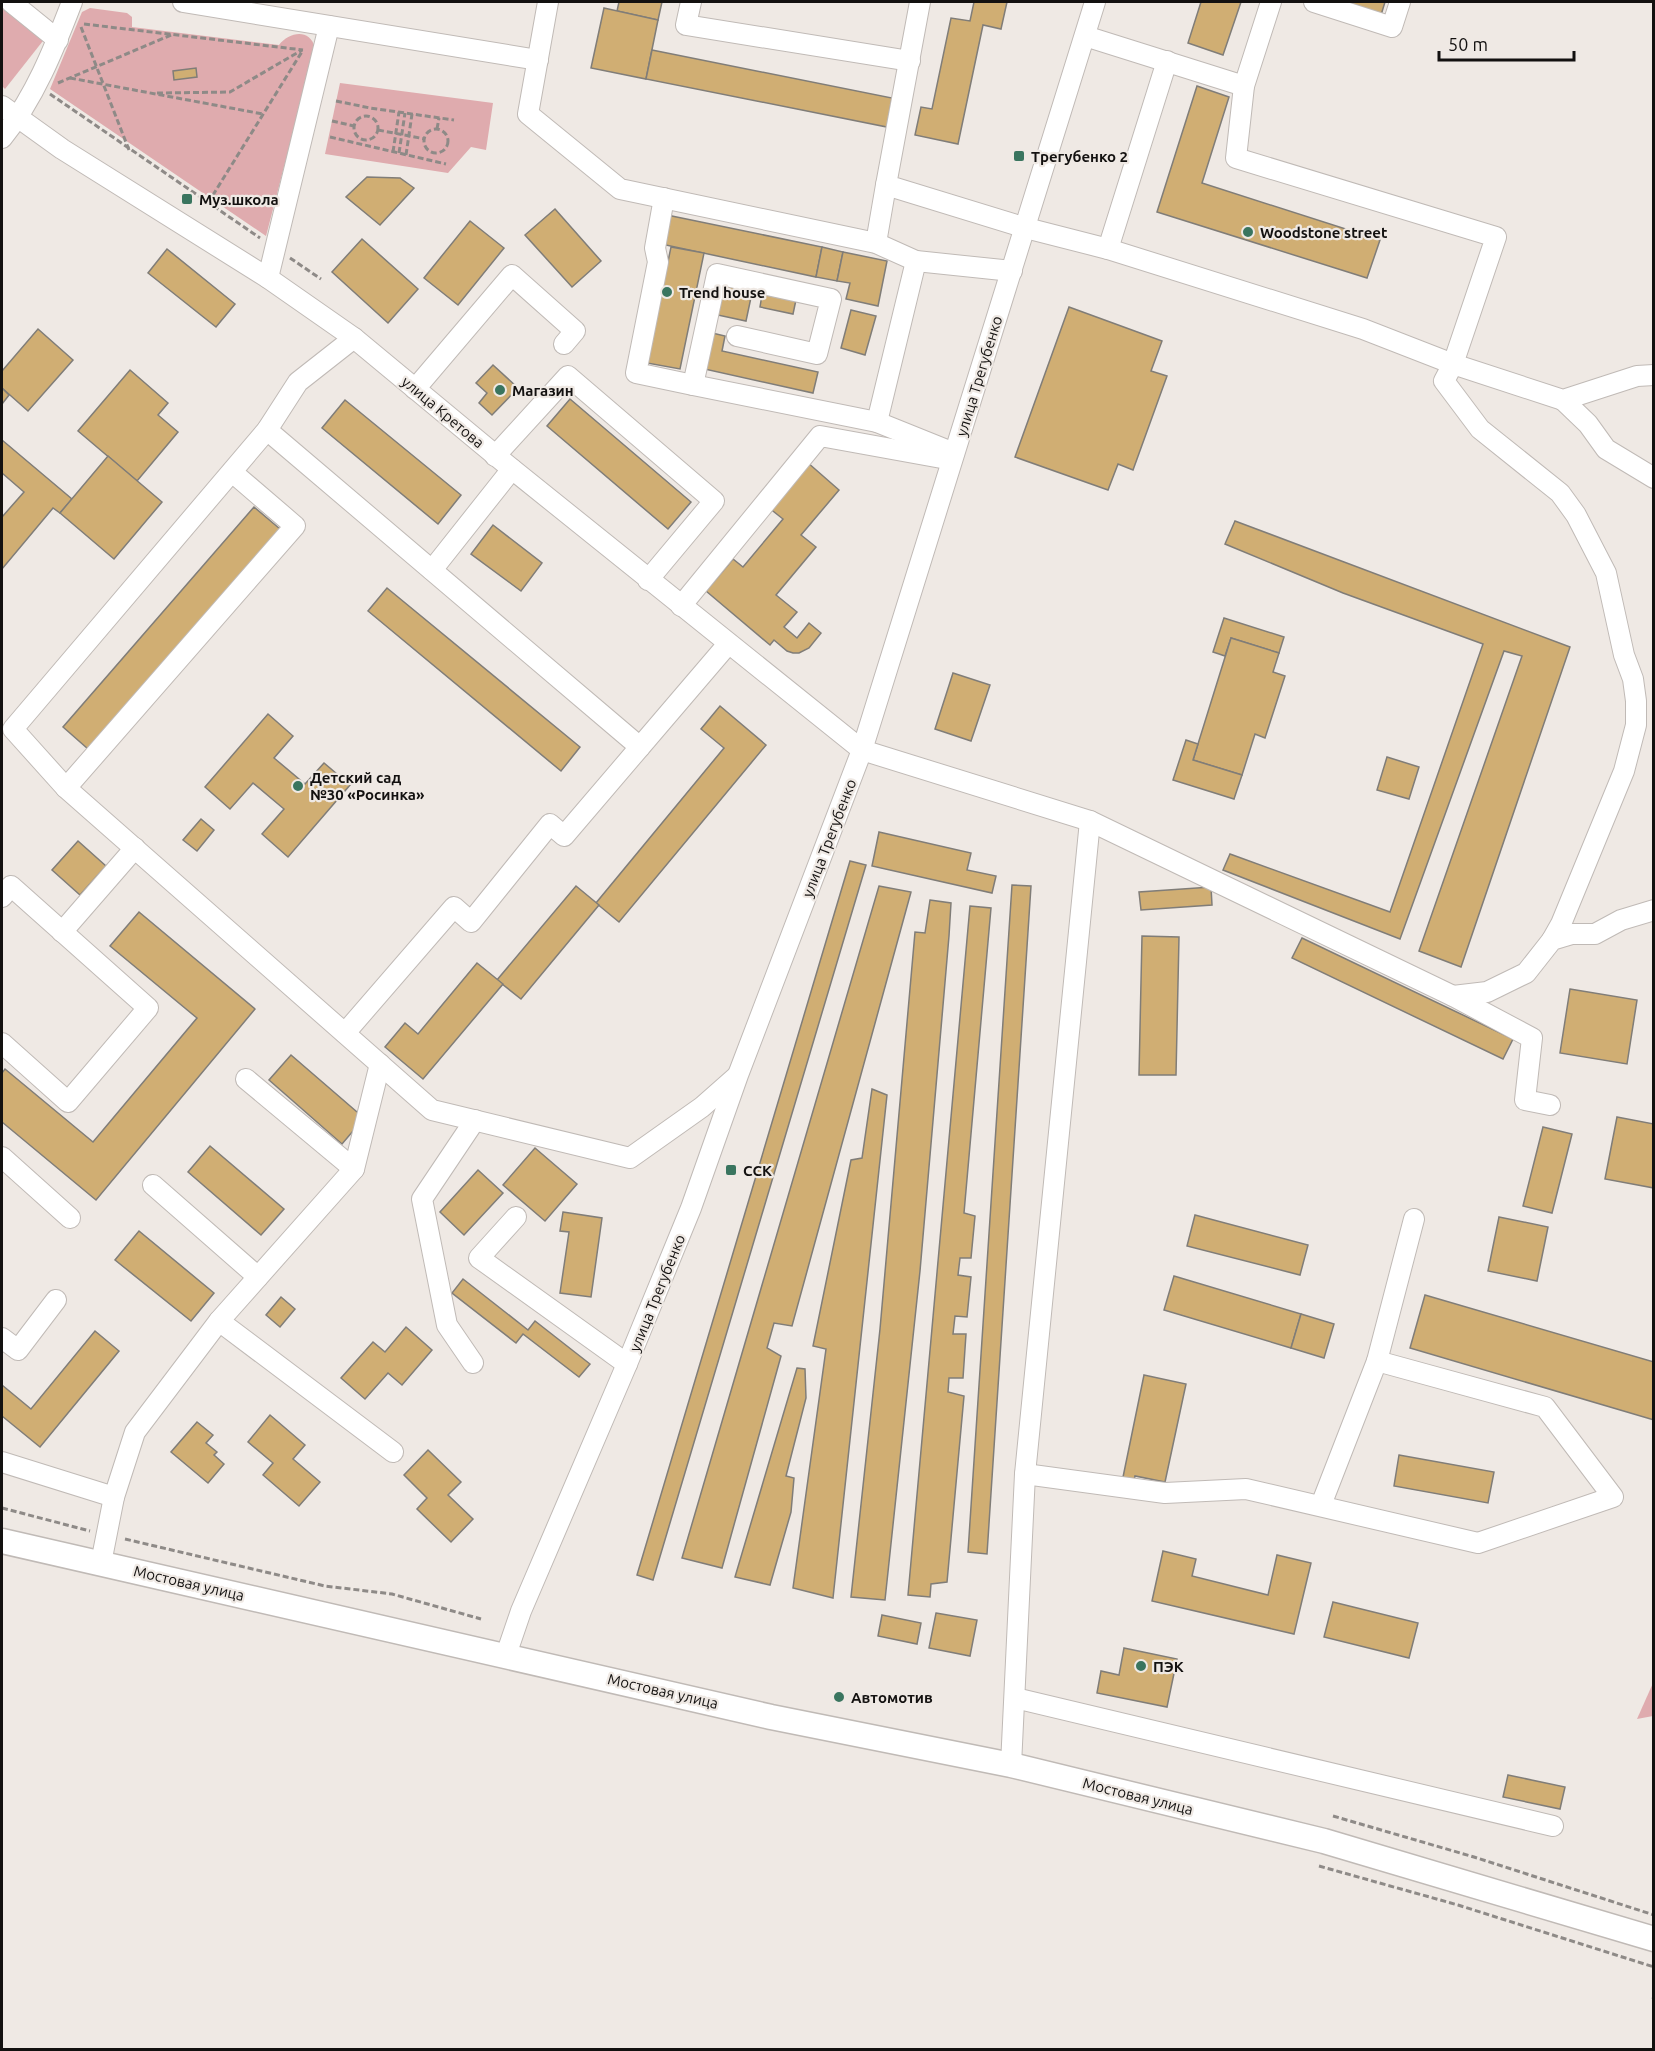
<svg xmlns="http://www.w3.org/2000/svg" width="1655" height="2051" font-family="Ubuntu,sans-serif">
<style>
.green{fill:#dfabae}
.building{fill:#d0ae73;stroke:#807d78;stroke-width:1.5}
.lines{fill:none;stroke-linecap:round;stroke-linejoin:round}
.minor-casing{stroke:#c0bab6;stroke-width:22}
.major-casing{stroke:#c0bab6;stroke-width:27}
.path{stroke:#8e8a87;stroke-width:3;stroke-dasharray:6 3;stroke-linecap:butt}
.minor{stroke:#fff;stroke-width:20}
.major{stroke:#fff;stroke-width:24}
.poi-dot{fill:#3a755f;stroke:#efe9e4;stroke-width:2}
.labels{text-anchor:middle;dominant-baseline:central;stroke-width:4.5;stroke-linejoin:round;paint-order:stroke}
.poi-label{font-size:15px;font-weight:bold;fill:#131110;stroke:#efe9e4;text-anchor:start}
.street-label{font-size:15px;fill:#131110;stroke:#efe9e4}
</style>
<rect width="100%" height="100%" fill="#efe9e4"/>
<g class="green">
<path d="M2 2 46 37 5 89 2 86Z"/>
<path d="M90 8 127 13 132 17V27L279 45C289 32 310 28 315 48L266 236 50 89 82 12Z"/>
<path d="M340 83 493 103 486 150 471 147 448 173 325 154Z"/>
<path d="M1653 1683V1716L1637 1719Z"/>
</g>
<g class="building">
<path d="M619 2H662L658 20 617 11Z"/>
<path d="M974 2H1007L1001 29 983 25 958 144 915 135 921 107 932 109 951 18 970 21Z"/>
<path d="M1201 2H1241L1223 55 1188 43Z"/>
<path d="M1346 2H1385L1381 15 1345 4Z"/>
<path d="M604 8 658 20 646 79 591 68Z"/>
<path d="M652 50 892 98 887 127 646 79Z"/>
<path d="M196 68 197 77 174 80 173 71Z"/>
<path d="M1197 86 1229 97 1202 183 1380 240 1367 278 1157 212Z"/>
<path d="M367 177 400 178 414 188 380 225 346 197Z"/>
<path d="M555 209 601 261 572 287 525 235Z"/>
<path d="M667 215 822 247 816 277 661 244Z"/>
<path d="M470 221 504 248 458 305 424 278Z"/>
<path d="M362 239 418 289 388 323 332 272Z"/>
<path d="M671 247 704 253 680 369 647 363Z"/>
<path d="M822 247 843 252 837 281 816 277Z"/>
<path d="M167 249 235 304 216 327 148 273Z"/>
<path d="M843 252 887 261 878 306 846 299 850 283 837 281Z"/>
<path d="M720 281 753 288 746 321 713 314Z"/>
<path d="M763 289 797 295 793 314 760 307Z"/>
<path d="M1069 307 1162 341 1151 371 1167 376 1133 470 1118 464 1108 490 1015 457Z"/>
<path d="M851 310 876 316 865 355 841 348Z"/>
<path d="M38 329 73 360 28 411 2 388V371Z"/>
<path d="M708 332 725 336 722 351 818 372 813 393 700 368Z"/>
<path d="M493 365 518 388 492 415 479 403 487 393 476 383Z"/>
<path d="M130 370 168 403 158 415 178 432 137 481 78 431Z"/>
<path d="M2 388 9 395 2 404Z"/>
<path d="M570 399 691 502 668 529 547 426Z"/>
<path d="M345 400 461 495 438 524 322 428Z"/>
<path d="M2 440 72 499 60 513 53 508 2 569V517L24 492 2 473Z"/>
<path d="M108 456 162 502 114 559 60 513Z"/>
<path d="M807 462 839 490 801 535 816 547 776 595 797 612 784 627 797 638 809 623 821 633 809 648 799 653H793L787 651 774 640 770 645 706 591 733 559 743 567 783 519 769 508Z"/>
<path d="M254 507 280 529 88 749 63 727Z"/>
<path d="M1235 521 1570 647 1461 967 1419 951 1522 656 1504 651 1400 939 1223 870 1230 854 1390 912 1483 644 1343 593 1225 544Z"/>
<path d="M493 525 542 563 521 591 471 554Z"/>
<path d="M387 588 580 747 561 771 368 611Z"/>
<path d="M1224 618 1284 637 1279 653 1231 638 1225 656 1213 652Z"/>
<path d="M1231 638 1279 653 1273 672 1285 676 1265 738 1255 734 1242 775 1193 760Z"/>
<path d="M953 673 990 685 971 741 935 729Z"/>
<path d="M720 706 766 745 619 922 596 903 724 748 701 729Z"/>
<path d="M268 714 293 736 274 758 305 784 324 763 350 785 288 857 262 834 284 809 253 783 230 809 205 787Z"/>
<path d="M1186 740 1198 744 1193 760 1242 775 1234 799 1173 780Z"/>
<path d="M1387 757 1419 767 1409 799 1377 790Z"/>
<path d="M201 819 214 830 197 851 183 840Z"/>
<path d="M879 832 971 853 967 870 996 876 992 893 872 866Z"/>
<path d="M78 841 106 866 80 895 52 870Z"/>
<path d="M850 861 866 865 653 1580 637 1575Z"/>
<path d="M1012 885 1031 886 987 1554 968 1552Z"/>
<path d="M576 886 599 905 521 999 497 980Z"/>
<path d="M879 886 911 892 792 1326 774 1323 767 1348 781 1356 722 1568 682 1558Z"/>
<path d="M1211 887 1212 905 1141 910 1139 892Z"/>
<path d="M930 900 951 903 949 936 920 1271 885 1600 851 1597 880 1329 915 932 925 933Z"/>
<path d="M970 906 991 908 964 1213 975 1216 971 1258H960L958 1275 971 1277 967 1317 955 1316 953 1334H966L963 1378H949L948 1392 964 1396 947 1582 931 1584 930 1597 908 1595Z"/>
<path d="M139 912 255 1009 96 1200 2 1122V1073L5 1069 93 1142 197 1018 110 946Z"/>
<path d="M1142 936 1179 937 1176 1075H1139Z"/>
<path d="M1302 938 1513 1039 1503 1059 1292 958Z"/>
<path d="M477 963 503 984 423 1079 385 1047 405 1023 418 1034Z"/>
<path d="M1570 989 1637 1000 1627 1064 1560 1053Z"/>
<path d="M291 1055 364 1118 342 1144 269 1080Z"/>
<path d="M872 1089 887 1095 833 1598 793 1588 826 1349 813 1346 851 1160 862 1158Z"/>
<path d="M1617 1117 1654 1124V1188L1605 1179Z"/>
<path d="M1543 1127 1572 1134 1552 1213 1523 1206Z"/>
<path d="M210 1146 284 1209 261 1235 188 1172Z"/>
<path d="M535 1148 577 1184 545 1221 503 1185Z"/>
<path d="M478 1170 503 1193 464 1235 440 1212Z"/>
<path d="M563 1212 602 1218 591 1297 560 1293 569 1232 560 1231Z"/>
<path d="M1195 1215 1308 1245 1300 1275 1187 1246Z"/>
<path d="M1499 1217 1548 1227 1537 1281 1488 1271Z"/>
<path d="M139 1231 214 1293 191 1321 115 1260Z"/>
<path d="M1174 1276 1301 1314 1291 1348 1164 1310Z"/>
<path d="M463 1279 528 1330 535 1321 590 1364 579 1377 523 1334 516 1343 452 1293Z"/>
<path d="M1425 1295 1654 1362V1420L1410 1348Z"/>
<path d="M281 1297 295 1309 280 1327 266 1315Z"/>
<path d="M1301 1314 1334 1324 1324 1358 1291 1348Z"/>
<path d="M406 1327 432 1350 402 1385 388 1373 365 1399 341 1378 373 1342 385 1352Z"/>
<path d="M95 1331 119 1351 40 1447 2 1416V1385L31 1409Z"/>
<path d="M797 1368 805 1369 806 1398 786 1476 794 1478 791 1512 770 1585 735 1577Z"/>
<path d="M1144 1375 1186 1384 1165 1482 1135 1476 1133 1484 1122 1482Z"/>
<path d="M270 1415 305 1445 293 1459 320 1482 299 1506 263 1475 273 1463 248 1442Z"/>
<path d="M197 1422 213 1435 206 1443 217 1452 214 1455 224 1464 208 1483 171 1452Z"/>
<path d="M428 1450 461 1482 448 1495 473 1519 451 1542 417 1509 427 1498 404 1475Z"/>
<path d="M1399 1455 1494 1472 1488 1503 1394 1486Z"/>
<path d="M1163 1551 1196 1559 1192 1576 1268 1595 1277 1555 1311 1563 1294 1634 1152 1601Z"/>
<path d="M1333 1602 1418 1623 1409 1658 1324 1637Z"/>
<path d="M936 1613 977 1620 970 1656 929 1648Z"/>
<path d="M882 1615 921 1623 917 1644 878 1636Z"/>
<path d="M1124 1648 1177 1659 1167 1707 1097 1693 1101 1671 1119 1675Z"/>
<path d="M1508 1775 1565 1787 1560 1809 1503 1797Z"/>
</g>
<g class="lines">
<defs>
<g id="minor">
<path d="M11 2 58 40"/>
<path d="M183 2 538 60"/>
<path d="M548 2 528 114 620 189 876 243 916 261 1012 271"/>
<path d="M691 2 686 25 910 61"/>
<path d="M920 2 886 185 1026 228 1108 249 1363 329 1453 364 1563 400 1637 376 1654 375"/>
<path d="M1271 2 1244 86 1236 158 1496 237 1453 364 1444 381 1480 429 1560 493 1576 515 1606 573 1624 655 1633 679 1636 701V725L1624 771 1561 924 1552 940"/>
<path d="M1314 2 1392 27 1400 2"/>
<path d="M1085 36 1244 86"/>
<path d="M2 106 62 149 268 278 354 338 512 469 862 750 1090 821 1453 996 1532 1038 1525 1100 1550 1105"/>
<path d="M2 138C34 99 54 49 72 2"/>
<path d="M664 198 655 248 658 262 636 373 693 385"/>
<path d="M876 243 886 185"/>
<path d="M1108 249 1167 61"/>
<path d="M268 278 329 26"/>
<path d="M737 336 817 354 831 299 717 274 693 385 877 422 954 453"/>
<path d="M354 338 298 382 267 430 13 729 66 788 432 1110 630 1158 702 1107 736 1077"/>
<path d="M415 389 512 275 575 331 564 344"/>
<path d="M1563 400 1588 424 1606 449 1654 478"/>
<path d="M877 422 916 261"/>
<path d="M267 430 640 747 564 836 550 824 471 922 454 907 345 1033"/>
<path d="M495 456 568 376 714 501 648 580"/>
<path d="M432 570 512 469"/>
<path d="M681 606 820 436 947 459"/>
<path d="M640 747 728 644"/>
<path d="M66 788 295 526 232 472"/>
<path d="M2 897 11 886 148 1008 68 1102 2 1043"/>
<path d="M62 932 135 848"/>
<path d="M1453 996 1487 992 1526 973 1552 940 1572 934H1595L1621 920 1654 910"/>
<path d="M246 1079 354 1169"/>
<path d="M2 1157 70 1218"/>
<path d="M153 1185 258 1277"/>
<path d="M516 1217 479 1258 627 1364"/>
<path d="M219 1321 393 1452"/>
<path d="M2 1338 18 1350 56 1300"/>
<path d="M1377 1361 1414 1219"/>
<path d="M473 1363 447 1325 422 1199 475 1120"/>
<path d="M2 1462 114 1497"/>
<path d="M1025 1474 1165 1493 1246 1489 1478 1543 1613 1497 1545 1407 1377 1361 1321 1505"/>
<path d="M101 1563 114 1497 135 1432 219 1321 354 1169 380 1064"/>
<path d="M506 1655 521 1611 627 1364 691 1208 738 1075 862 750 1095 2"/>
<path d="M1015 1698 1553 1826"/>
<path d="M1011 1765 1025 1474 1090 821"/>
</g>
<path id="major" d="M2 1541 771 1717 1011 1765 1324 1841 1654 1939"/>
</defs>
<use href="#minor" class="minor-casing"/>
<use href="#major" class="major-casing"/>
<g class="path">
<path d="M84 24 303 50"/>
<path d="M81 27 129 150"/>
<path d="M70 78 263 114"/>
<path d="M58 83 171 35"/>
<path d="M157 93 230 92 302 50"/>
<path d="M50 94 260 238"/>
<path d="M336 101 370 108 454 120"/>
<circle cx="366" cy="128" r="12"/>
<path d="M332 121 354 126"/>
<path d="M437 129 439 118"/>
<circle cx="436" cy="141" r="12"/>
<path d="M378 130 425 139"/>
<path d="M330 137 446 164"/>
<path d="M393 152 399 112"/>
<path d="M399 153 405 113"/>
<path d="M406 155 412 114"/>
<path d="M208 203 303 50"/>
<path d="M290 258 321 279"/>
<path d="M2 1508 90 1531"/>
<path d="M125 1539 325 1586 392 1594 481 1619"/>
<path d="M1333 1816 1474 1857 1654 1915"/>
<path d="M1319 1866 1458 1905 1654 1967"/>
<path d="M1653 1999 1654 1996"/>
</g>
<use href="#minor" class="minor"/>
<use href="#major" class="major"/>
</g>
<g class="poi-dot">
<rect x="1013" y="150" width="12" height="12" rx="3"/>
<rect x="181" y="193" width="12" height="12" rx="3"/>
<circle cx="1248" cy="232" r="6"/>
<circle cx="667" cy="292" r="6"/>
<circle cx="500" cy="390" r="6"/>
<circle cx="298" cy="786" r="6"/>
<rect x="725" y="1164" width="12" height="12" rx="3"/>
<circle cx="1141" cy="1666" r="6"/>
<circle cx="839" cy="1697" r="6"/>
</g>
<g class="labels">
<g class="poi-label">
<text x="1031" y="156">Трегубенко 2</text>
<text x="199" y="199">Муз.школа</text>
<text x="1260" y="232">Woodstone street</text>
<text x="679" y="292">Trend house</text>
<text x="512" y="390">Магазин</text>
<text x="310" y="777">Детский сад<tspan x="310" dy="17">№30 «Росинка»</tspan></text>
<text x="743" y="1170">ССК</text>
<text x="1153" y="1666">ПЭК</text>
<text x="851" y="1697">Автомотив</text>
</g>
<g class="street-label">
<text transform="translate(979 376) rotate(-73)">улица Трегубенко</text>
<text transform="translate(443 412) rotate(40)">улица Кретова</text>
<text transform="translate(829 838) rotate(-69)">улица Трегубенко</text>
<text transform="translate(657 1293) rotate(-68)">улица Трегубенко</text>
<text transform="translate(189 1583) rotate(13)">Мостовая улица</text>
<text transform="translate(663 1691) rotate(13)">Мостовая улица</text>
<text transform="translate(1138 1796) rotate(14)">Мостовая улица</text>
</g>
</g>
<rect width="1655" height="2051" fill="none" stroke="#131110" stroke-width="6"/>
<path d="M1439 51v9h135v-9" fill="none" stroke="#131110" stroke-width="3"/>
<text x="1448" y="51" font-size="18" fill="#131110" stroke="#efe9e4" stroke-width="4.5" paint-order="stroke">50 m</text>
</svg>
